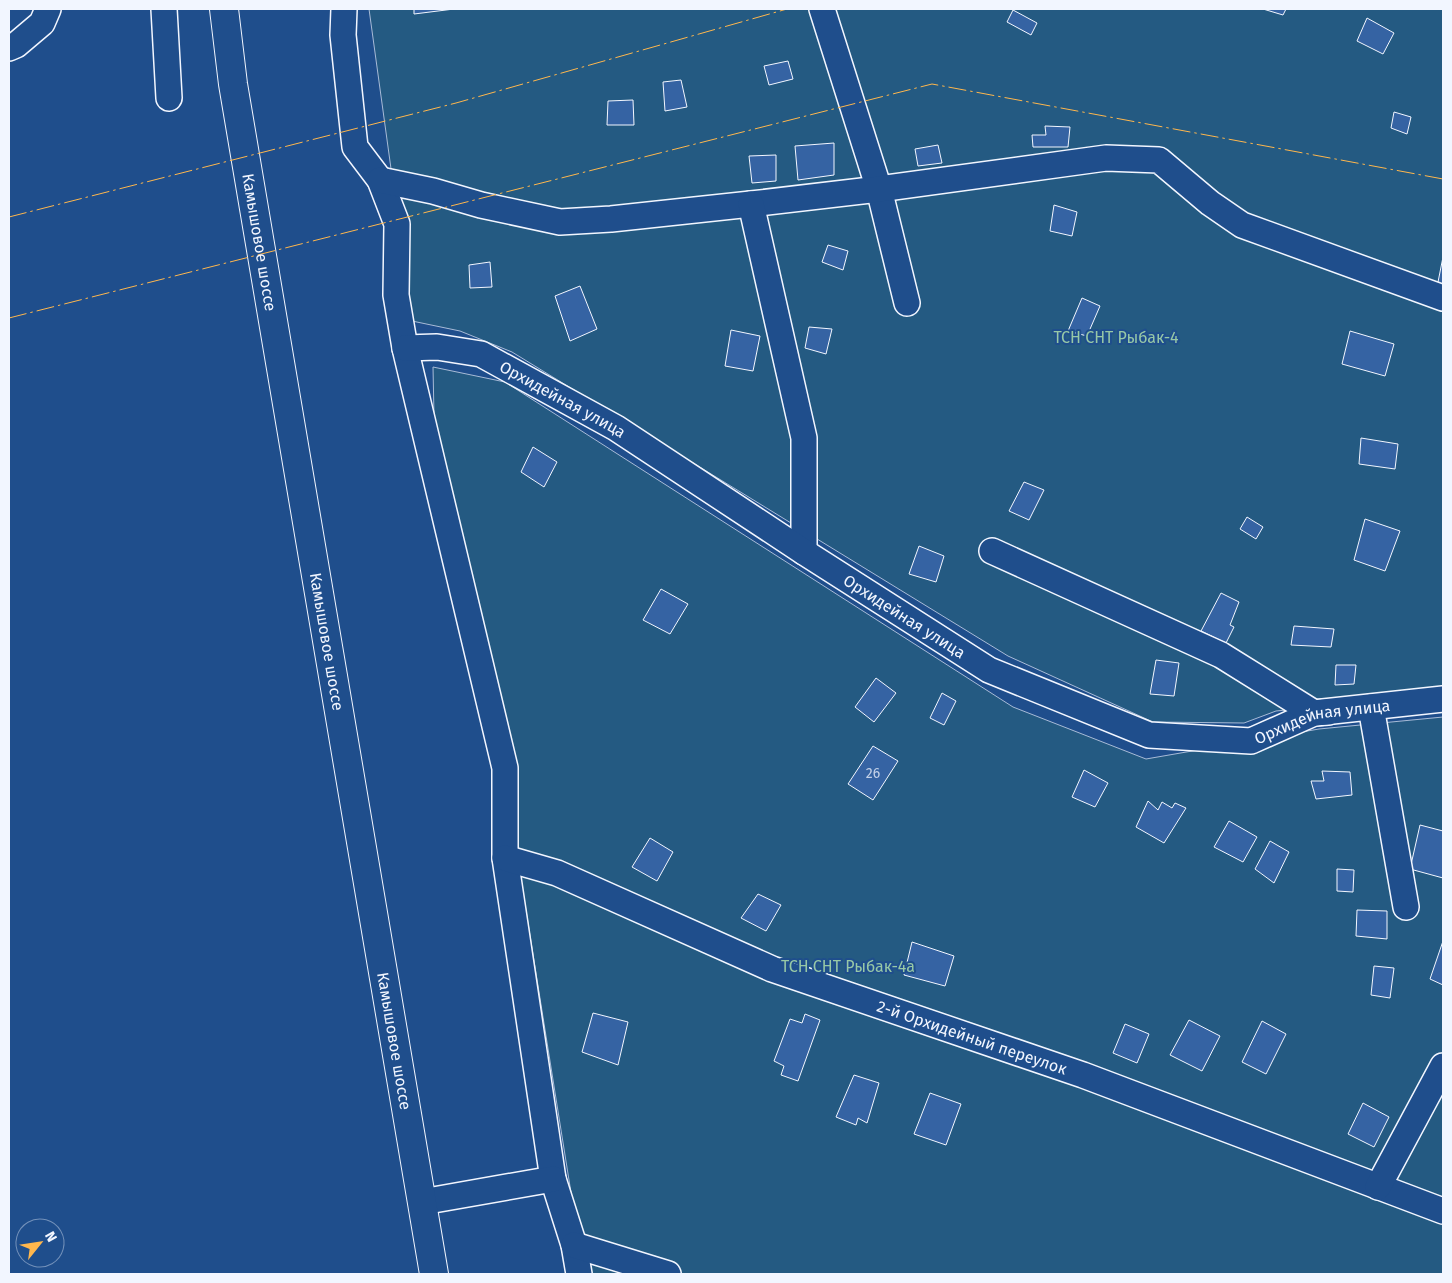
<svg xmlns="http://www.w3.org/2000/svg" width="1452" height="1283" font-family="'Fira Sans',sans-serif">
<style>
.green{fill:#245a82;stroke:#a8bbd7}
.building{fill:#3563a3;stroke:#f2f6ff}
.lines{fill:none;stroke-linecap:round;stroke-linejoin:round}
.minor-casing{stroke:#f2f6ff;stroke-width:28}
.major-casing{stroke:#f2f6ff;stroke-width:30}
.minor{stroke:#1f4e8c;stroke-width:25}
.major{stroke:#1f4e8c;stroke-width:28}
.power{stroke:#ffb74d;stroke-width:1;stroke-dasharray:18 4 2.5 4;stroke-linecap:butt}
.labels{text-anchor:middle;dominant-baseline:central;stroke-width:4;stroke-linejoin:round;paint-order:stroke}
.number-label{font-size:14px;fill:#c3d1e8}
.street-label{font-size:16px;fill:#f2f6ff;stroke:#1f4e8c}
.park-label{font-size:16px;fill:#97c8a6;stroke:#1f4e8c}
</style>
<rect width="100%" height="100%" fill="#1f4e8c"/>
<g class="green">
<path d="M369 9H1443V695L1276 711 1244 723 1153 722 1008 656 512 352 460 331 412 321Z"/>
<path d="M433 367 505 382 1013 707 1146 759 1319 729 1443 717V1274H584L524 898 434 416Z"/>
</g>
<g class="building">
<path d="M414 9H454L414 14Z"/>
<path d="M1263 9H1286L1283 15Z"/>
<path d="M1013 10 1037 23 1031 35 1007 22Z"/>
<path d="M1367 18 1394 33 1383 54 1357 41Z"/>
<path d="M788 61 793 79 769 85 764 66Z"/>
<path d="M681 80 687 107 665 111 663 82Z"/>
<path d="M633 100 634 125H607L608 101Z"/>
<path d="M1394 112 1411 117 1407 134 1391 128Z"/>
<path d="M1045 126 1070 127 1068 147H1033L1032 135H1046Z"/>
<path d="M834 143V175L798 180 795 146Z"/>
<path d="M938 145 942 163 918 166 915 149Z"/>
<path d="M776 155V181L752 183 749 156Z"/>
<path d="M1054 205 1077 212 1072 236 1050 231Z"/>
<path d="M828 245 848 251 843 270 822 262Z"/>
<path d="M1443 257V288L1437 287Z"/>
<path d="M490 262 492 287 470 288 469 265Z"/>
<path d="M580 286 597 329 570 341 555 296Z"/>
<path d="M1082 298 1100 306 1087 336 1068 331Z"/>
<path d="M809 327 832 329 826 354 805 348Z"/>
<path d="M731 330 760 336 753 371 725 366Z"/>
<path d="M1350 331 1394 344 1385 376 1342 364Z"/>
<path d="M1361 438 1398 444 1395 469 1359 464Z"/>
<path d="M533 447 557 462 544 487 521 472Z"/>
<path d="M1024 482 1044 490 1029 520 1009 511Z"/>
<path d="M1247 517 1263 527 1256 539 1240 529Z"/>
<path d="M1365 519 1400 531 1385 571 1354 560Z"/>
<path d="M919 546 944 556 936 582 909 574Z"/>
<path d="M661 589 688 604 670 634 643 620Z"/>
<path d="M1221 593 1239 602 1230 625 1234 627 1226 643 1201 631Z"/>
<path d="M1294 626 1334 629 1331 647 1291 645Z"/>
<path d="M1156 660 1179 663 1174 696 1150 694Z"/>
<path d="M1336 665H1356L1354 684 1335 685Z"/>
<path d="M876 678 896 693 874 722 855 707Z"/>
<path d="M942 693 956 701 944 725 930 718Z"/>
<path d="M873 746 898 761 873 800 848 784Z"/>
<path d="M1084 770 1108 783 1095 807 1072 797Z"/>
<path d="M1322 771 1350 772 1352 795 1316 799 1311 781H1324Z"/>
<path d="M1148 801 1158 810 1162 802 1172 808 1175 803 1186 808 1164 843 1136 827Z"/>
<path d="M1229 821 1257 837 1243 862 1214 847Z"/>
<path d="M1420 825 1443 831V878L1410 869Z"/>
<path d="M650 838 673 852 657 881 632 867Z"/>
<path d="M1270 841 1289 852 1274 883 1255 869Z"/>
<path d="M1337 869 1354 870 1353 892 1337 891Z"/>
<path d="M758 894 781 905 766 931 741 918Z"/>
<path d="M1357 910 1387 911V939L1356 936Z"/>
<path d="M1443 941V985L1430 979Z"/>
<path d="M912 942 954 956 945 986 904 975Z"/>
<path d="M1374 966 1394 968 1390 998 1371 995Z"/>
<path d="M593 1013 628 1022 618 1065 582 1052Z"/>
<path d="M805 1014 820 1020 798 1081 781 1075 784 1066 774 1061 790 1019 802 1023Z"/>
<path d="M1189 1020 1220 1036 1202 1071 1170 1055Z"/>
<path d="M1262 1021 1286 1034 1266 1074 1242 1062Z"/>
<path d="M1125 1024 1149 1034 1137 1063 1113 1053Z"/>
<path d="M854 1075 879 1083 867 1123 858 1118 856 1125 836 1117Z"/>
<path d="M930 1093 961 1104 946 1145 914 1134Z"/>
<path d="M1363 1103 1389 1117 1374 1147 1348 1134Z"/>
</g>
<g class="lines">
<defs>
<g id="minor">
<path d="M164 9 169 98"/>
<path d="M344 9 343 35 355 147 380 180 397 224 396 295 405 348 505 768V858L553 1179 574 1245 579 1274"/>
<path d="M822 9 879 189 907 303"/>
<path d="M9 48 16 45 42 23 48 9"/>
<path d="M380 180 433 191 481 205 560 222 611 219 751 204 879 189 1106 158 1159 160 1210 203 1242 225 1443 298"/>
<path d="M751 204 804 438V552"/>
<path id="s1" d="M405 348 437 347 481 354 616 428 804 552 989 670 1149 735 1251 741 1314 713 1443 699"/>
<path d="M992 551 1221 655 1314 713 1328 712"/>
<path d="M1371 707 1406 907"/>
<path id="s2" d="M505 858 557 873 772 969 1083 1075 1443 1211"/>
<path d="M1378 1187 1443 1066"/>
<path d="M422 1202 553 1179"/>
<path d="M574 1245 668 1274"/>
</g>
<g id="major">
<path id="s3" d="M224 9 233 84 434 1274"/>
</g>
</defs>
<use href="#minor" class="minor-casing"/>
<use href="#major" class="major-casing"/>
<use href="#minor" class="minor"/>
<use href="#major" class="major"/>
<g class="power">
<path d="M9 217 456 103 787 9"/>
<path d="M9 318 932 84 1443 179"/>
</g>
</g>
<g class="labels">
<g class="number-label">
<text x="873" y="773">26</text>
</g>
<g class="street-label">
<text stroke="none"><textPath href="#s3" startOffset="236">Камышовое шоссе</textPath></text>
<text stroke="none"><textPath href="#s1" startOffset="170">Орхидейная улица</textPath></text>
<text stroke="none"><textPath href="#s1" startOffset="575">Орхидейная улица</textPath></text>
<text stroke="none"><textPath href="#s3" startOffset="641">Камышовое шоссе</textPath></text>
<text stroke="none"><textPath href="#s1" startOffset="1025">Орхидейная улица</textPath></text>
<text stroke="none"><textPath href="#s2" startOffset="501">2-й Орхидейный переулок</textPath></text>
<text stroke="none"><textPath href="#s3" startOffset="1046">Камышовое шоссе</textPath></text>
</g>
<g class="park-label">
<text x="1116" y="337">ТСН СНТ Рыбак-4</text>
<text x="848" y="966">ТСН СНТ Рыбак-4а</text>
</g>
</g>
<rect width="1452" height="1283" fill="none" stroke="#f2f6ff" stroke-width="20"/>
<g transform="translate(40 1243) rotate(60)"><circle r="24" fill="#1f4e8c" stroke="#7391ba"/>
<path d="M0-4L9 19L0 12L-9 19Z" fill="#ffb74d"/>
<text y="-8" font-size="14" font-weight="bold" text-anchor="middle" fill="#f2f6ff">N</text>
</g>
</svg>
